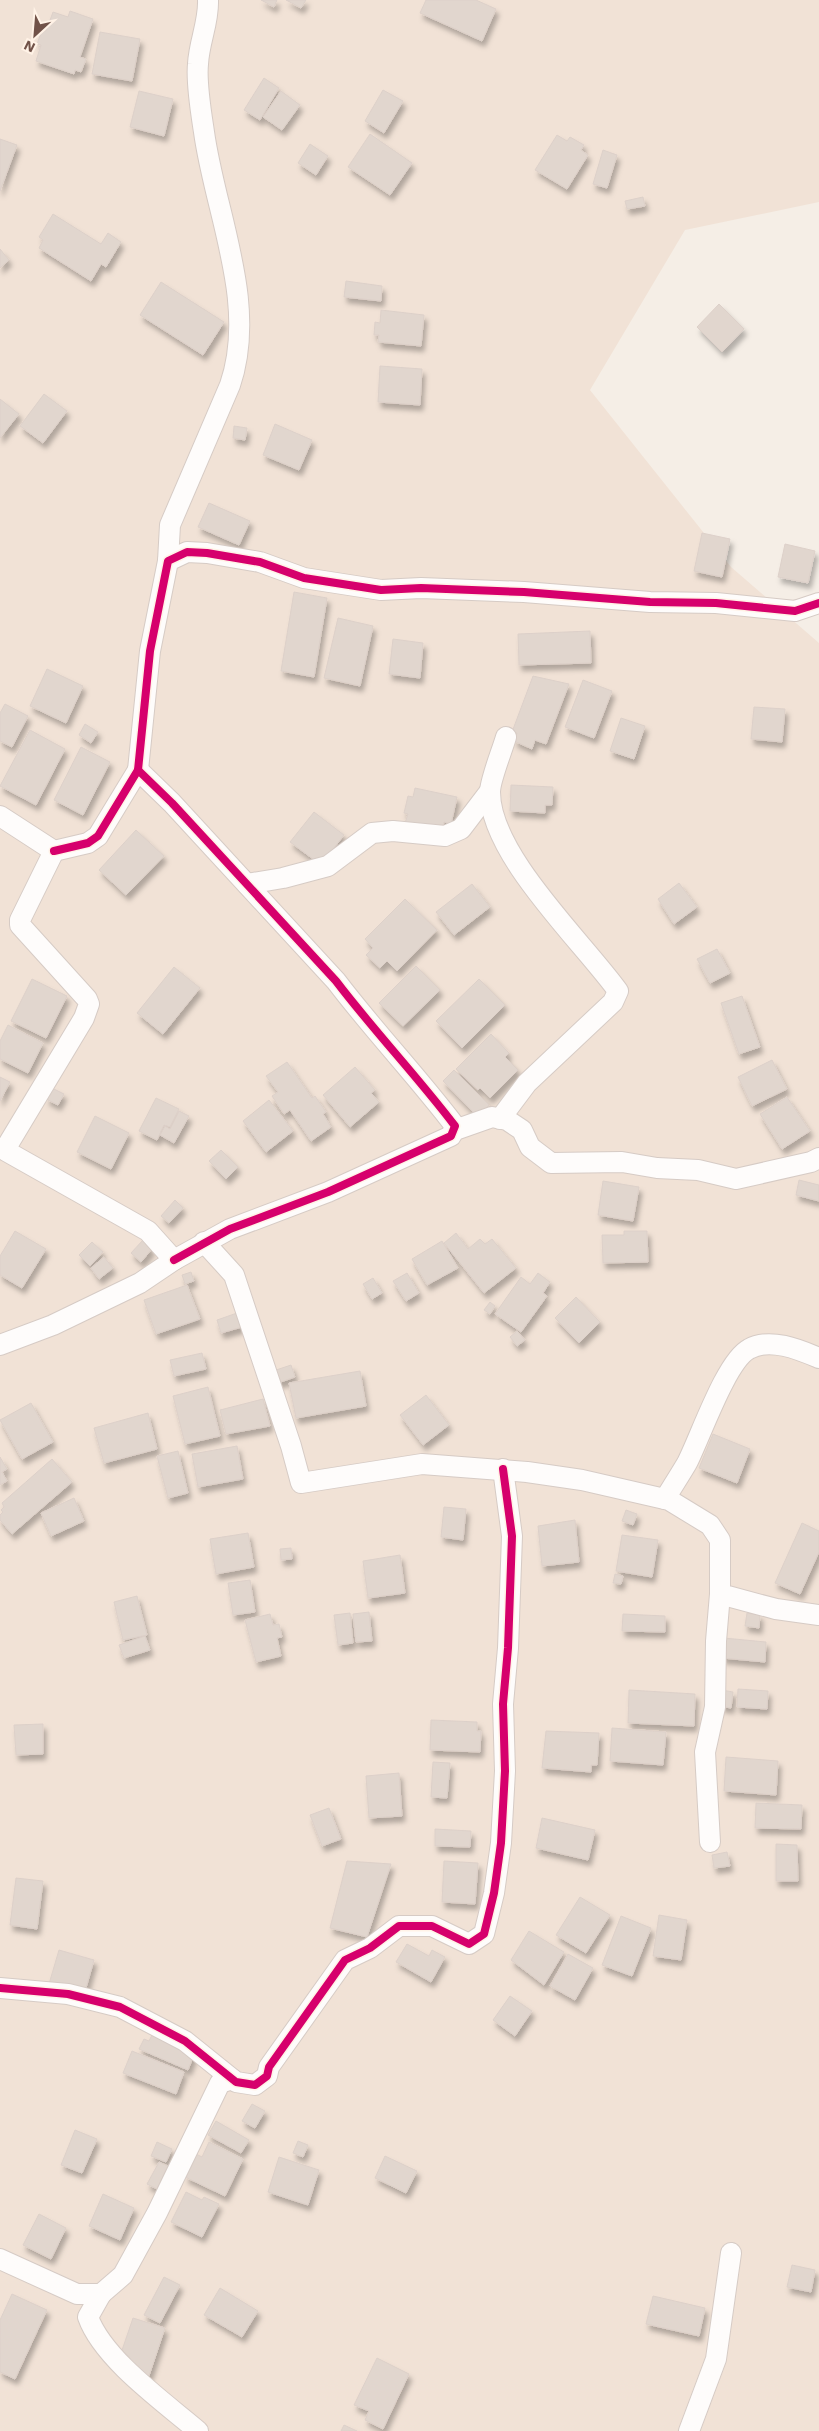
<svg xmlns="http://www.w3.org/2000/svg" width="819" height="2431" font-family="'Work Sans',sans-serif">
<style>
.residential{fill:#f1e2d6}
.building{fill:#e1d6ce;stroke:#ddd0c9;filter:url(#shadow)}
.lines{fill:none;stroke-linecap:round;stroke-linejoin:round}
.minor-casing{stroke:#d6cbc5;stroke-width:22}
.minor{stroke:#fefcfb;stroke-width:20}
.cycleway-casing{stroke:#fff2e6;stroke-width:11}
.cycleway{stroke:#d6006c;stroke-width:8}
</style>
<defs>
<filter id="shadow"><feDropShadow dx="3" dy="5.5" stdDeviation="2.5" flood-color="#0004"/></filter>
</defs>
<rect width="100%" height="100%" fill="#f5eee6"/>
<path class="residential" d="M0 0H819V202L685 230 590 390 731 567 819 643V2431H0Z"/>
<g class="building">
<path d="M261 0H277L274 7Z"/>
<path d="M286 0H306L301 8Z"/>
<path d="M426 0H476L496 9 482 41 420 13Z"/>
<path d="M70 11 93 19 80 57 86 59 81 72 75 70 74 74 36 61 41 45 37 44 42 30 46 31 53 12 68 17Z"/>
<path d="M100 32 140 39 132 81 92 74Z"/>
<path d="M264 78 279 88 260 120 244 110Z"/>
<path d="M383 90 403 101 384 133 365 121Z"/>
<path d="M139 91 173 99 164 136 130 127Z"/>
<path d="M281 91 300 105 282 130 263 117Z"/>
<path d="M370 134 412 163 390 195 348 167Z"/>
<path d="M557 135 567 141 570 137 584 145 581 150 588 155 567 189 535 170Z"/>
<path d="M0 139 17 145 0 191Z"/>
<path d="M310 144 328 156 316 175 298 163Z"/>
<path d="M603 150 617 155 607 188 593 184Z"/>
<path d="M643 197 645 206 627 209 625 201Z"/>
<path d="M53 214 101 244 108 233 121 242 106 267 101 264 91 281 39 248 43 240 39 237Z"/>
<path d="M0 249 9 260 0 268Z"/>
<path d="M346 281 382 286 381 301 344 297Z"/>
<path d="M161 282 224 322 203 355 140 315Z"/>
<path d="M719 304 744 329 722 352 697 327Z"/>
<path d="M381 310 424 315 421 346 378 342 379 335H374L375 322 380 323Z"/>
<path d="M380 366 422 369 420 405 378 402Z"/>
<path d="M44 394 67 411 43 443 20 426Z"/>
<path d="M0 399 19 414 0 438Z"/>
<path d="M275 424 312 440 299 470 263 455Z"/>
<path d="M234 426 247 428 245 440 233 438Z"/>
<path d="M209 503 250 521 239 545 198 527Z"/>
<path d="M702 533 730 539 722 577 694 571Z"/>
<path d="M785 544 815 551 808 583 778 577Z"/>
<path d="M294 592 327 598 314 677 281 671Z"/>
<path d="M338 618 373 626 360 686 324 678Z"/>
<path d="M590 631 591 663 519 665 518 634Z"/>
<path d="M393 639 423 643 420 678 389 674Z"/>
<path d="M47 669 83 686 66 723 30 706Z"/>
<path d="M533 676 569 684 546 744 535 740 532 749 514 741 517 733 512 732Z"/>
<path d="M583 680 612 691 594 738 565 727Z"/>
<path d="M5 704 28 716 12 747 0 741V713Z"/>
<path d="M754 707 785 709 782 742 751 739Z"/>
<path d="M621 718 645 726 634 759 610 751Z"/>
<path d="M85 724 98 732 91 743 79 735Z"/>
<path d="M30 730 65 749 36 805 0 786Z"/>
<path d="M81 747 110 762 83 815 54 800Z"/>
<path d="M511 785 553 787 552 805H545V813L510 811Z"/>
<path d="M415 788 457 797 451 824 444 822 442 831 405 823 408 814 404 813 408 796 413 797Z"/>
<path d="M314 812 344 835 321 865 290 842Z"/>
<path d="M136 830 164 856 126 895 99 870Z"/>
<path d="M679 883 697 907 674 924 658 899Z"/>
<path d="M472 884 490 907 454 935 436 912Z"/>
<path d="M405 899 437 930 397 971 387 961 380 968 366 955 373 948 365 939Z"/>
<path d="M717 949 730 973 710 983 697 959Z"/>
<path d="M416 966 440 990 403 1026 379 1003Z"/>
<path d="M174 967 200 988 163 1034 137 1013Z"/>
<path d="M32 979 67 996 46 1038 11 1021Z"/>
<path d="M479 979 505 1005 462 1048 436 1021Z"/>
<path d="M742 996 760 1047 739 1054 721 1003Z"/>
<path d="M8 1025 43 1043 28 1073 0 1059V1041Z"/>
<path d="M491 1034 509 1053 505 1057 518 1070 490 1098 480 1088 478 1090 456 1069Z"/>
<path d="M772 1060 787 1089 752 1106 738 1077Z"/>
<path d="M287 1062 312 1098 315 1096 326 1112 323 1114 331 1127 311 1141 290 1110 284 1114 272 1096 278 1092 266 1076Z"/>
<path d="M355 1067 375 1090 371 1093 379 1102 350 1127 323 1095Z"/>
<path d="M454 1070 489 1105 478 1117 443 1081Z"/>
<path d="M0 1077 10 1082 0 1101Z"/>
<path d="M52 1088 64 1094 58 1105 46 1099Z"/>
<path d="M787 1097 810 1131 782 1149 760 1114Z"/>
<path d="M156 1098 179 1109 170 1127 164 1125 157 1140 139 1131Z"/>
<path d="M269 1100 293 1131 266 1152 243 1121Z"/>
<path d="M179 1111 189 1116 174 1143 160 1135 165 1126 170 1129Z"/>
<path d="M95 1116 129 1133 111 1169 77 1152Z"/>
<path d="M221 1150 238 1167 226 1179 209 1161Z"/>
<path d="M799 1180 819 1185V1201L796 1195Z"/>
<path d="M603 1181 639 1187 633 1221 598 1215Z"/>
<path d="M175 1200 183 1208 169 1223 161 1216Z"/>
<path d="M15 1231 46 1249 22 1288 0 1275V1256Z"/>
<path d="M624 1231H647L648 1262 603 1263 602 1235H624Z"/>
<path d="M456 1233 468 1249 480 1239 485 1244 492 1239 516 1268 484 1293 444 1243Z"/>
<path d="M143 1240 152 1249 141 1262 131 1253Z"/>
<path d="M442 1241 458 1268 427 1285 412 1259Z"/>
<path d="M92 1242 103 1252 90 1266 79 1255Z"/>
<path d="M104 1257 113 1268 99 1279 91 1268Z"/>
<path d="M191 1272 194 1281 185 1284 182 1275Z"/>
<path d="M407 1273 419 1293 406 1301 393 1281Z"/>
<path d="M538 1273 550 1282 543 1293 547 1296 521 1332 495 1314 521 1277 530 1284Z"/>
<path d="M373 1278 382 1293 372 1299 363 1284Z"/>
<path d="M187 1285 200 1319 156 1334 144 1300Z"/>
<path d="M576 1297 600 1322 579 1343 555 1318Z"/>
<path d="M490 1302 495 1306 490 1314 484 1310Z"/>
<path d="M237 1313 242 1327 221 1333 217 1320Z"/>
<path d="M517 1331 525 1340 517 1346 510 1337Z"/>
<path d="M202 1353 206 1369 174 1376 170 1360Z"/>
<path d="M291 1365 295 1377 278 1383 273 1371Z"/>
<path d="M360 1371 366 1406 296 1418 289 1383Z"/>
<path d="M208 1387 220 1436 185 1444 173 1396Z"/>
<path d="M426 1395 449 1425 423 1445 400 1415Z"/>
<path d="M263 1399 270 1426 226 1434 220 1410Z"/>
<path d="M31 1403 53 1442 22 1459 0 1420Z"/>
<path d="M148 1413 157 1449 104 1463 94 1428Z"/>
<path d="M713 1434 750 1449 737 1483 699 1468Z"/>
<path d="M237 1446 243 1479 198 1487 192 1454Z"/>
<path d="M178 1451 188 1493 168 1498 157 1456Z"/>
<path d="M0 1457 7 1469 2 1472 7 1481 0 1485Z"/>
<path d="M52 1459 72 1482 12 1534 0 1520V1515L3 1512 1 1510 4 1507 2 1503Z"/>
<path d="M74 1498 84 1521 51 1536 41 1513Z"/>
<path d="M444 1507 466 1509 463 1540 441 1537Z"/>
<path d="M626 1510 637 1514 633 1525 622 1521Z"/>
<path d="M575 1520 579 1562 542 1566 538 1526Z"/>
<path d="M802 1523 819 1531V1552L800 1594 775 1583Z"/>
<path d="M248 1533 254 1567 216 1574 210 1539Z"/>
<path d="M622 1535 658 1540 652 1577 616 1571Z"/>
<path d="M291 1548 292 1559 281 1560 280 1549Z"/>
<path d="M400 1555 405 1593 368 1598 363 1561Z"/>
<path d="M615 1574 623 1576 621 1584 613 1583Z"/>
<path d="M250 1580 255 1612 233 1615 228 1583Z"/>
<path d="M137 1596 147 1635 123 1640 114 1602Z"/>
<path d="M369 1612 372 1641 356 1642 353 1614Z"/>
<path d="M350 1613 353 1643 338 1645 334 1615Z"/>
<path d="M747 1613 760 1615 759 1628 745 1626Z"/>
<path d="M270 1614 273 1625 279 1624 282 1637 277 1638 281 1656 256 1662 245 1620Z"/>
<path d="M623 1614 665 1616V1632L622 1631Z"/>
<path d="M145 1636 150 1650 124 1658 119 1645Z"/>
<path d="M724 1638 766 1642 765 1662 722 1658Z"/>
<path d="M738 1689 768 1691 767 1709 737 1707Z"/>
<path d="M629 1690 695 1694 694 1726 628 1723Z"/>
<path d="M722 1690 733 1692 731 1708 720 1706Z"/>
<path d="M431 1720 477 1722V1731H481L480 1752 430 1750Z"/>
<path d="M43 1724V1754L16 1755 14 1725Z"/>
<path d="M612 1728 666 1732 663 1765 610 1761Z"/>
<path d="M546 1731 599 1733 597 1765H591V1772L542 1768Z"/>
<path d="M726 1757 778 1761 776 1795 724 1791Z"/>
<path d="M433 1762 450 1763 447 1798 431 1797Z"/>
<path d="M399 1773 402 1816 369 1818 366 1776Z"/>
<path d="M756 1803 802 1805 801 1829 755 1828Z"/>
<path d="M329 1808 341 1839 322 1846 310 1815Z"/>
<path d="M542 1818 595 1830 588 1860 536 1848Z"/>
<path d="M435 1829 471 1831 470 1847 435 1846Z"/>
<path d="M776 1844 797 1845 798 1881H776Z"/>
<path d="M727 1852 730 1866 714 1868 712 1855Z"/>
<path d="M347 1861 391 1864 367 1937 330 1928Z"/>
<path d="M444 1861 478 1863 475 1904 442 1902Z"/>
<path d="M16 1878 43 1881 37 1929 10 1925Z"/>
<path d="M580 1897 610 1915 586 1953 556 1935Z"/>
<path d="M659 1915 687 1920 681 1960 653 1956Z"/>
<path d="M621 1916 651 1928 632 1976 602 1965Z"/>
<path d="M529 1931 564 1952 544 1985 511 1960Z"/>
<path d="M407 1944 429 1956 432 1950 445 1957 431 1982 396 1962Z"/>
<path d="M59 1950 94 1960 84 1995 49 1984Z"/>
<path d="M568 1954 593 1968 575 2000 550 1986Z"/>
<path d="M510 1996 532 2011 515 2036 493 2020Z"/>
<path d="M154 2031 196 2050 188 2070 139 2049 144 2039 149 2041Z"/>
<path d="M132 2051 184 2072 176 2094 123 2073Z"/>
<path d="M252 2104 265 2111 255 2128 242 2121Z"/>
<path d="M216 2121 249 2140 241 2153 208 2135Z"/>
<path d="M75 2130 97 2139 82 2173 61 2165Z"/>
<path d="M298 2141 308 2145 303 2157 293 2153Z"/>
<path d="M157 2142 172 2149 166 2162 151 2156Z"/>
<path d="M209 2142 243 2159 225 2196 185 2177 196 2154 202 2157Z"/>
<path d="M385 2156 417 2171 406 2193 375 2178Z"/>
<path d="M279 2157 319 2170 308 2205 268 2192Z"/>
<path d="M159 2162 168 2166 157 2189 147 2184Z"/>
<path d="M186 2192 202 2200 204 2197 219 2204 202 2237 171 2222Z"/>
<path d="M103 2194 134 2208 120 2240 89 2226Z"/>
<path d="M39 2214 66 2228 51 2259 23 2245Z"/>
<path d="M792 2265 815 2270 811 2292 787 2287Z"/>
<path d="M164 2277 180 2285 160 2323 144 2315Z"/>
<path d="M220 2288 258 2311 242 2337 204 2315Z"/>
<path d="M12 2294 47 2310 15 2379 0 2372V2320Z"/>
<path d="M653 2296 705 2308 699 2336 646 2324Z"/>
<path d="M133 2318 165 2328 149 2376 133 2371 120 2356Z"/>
<path d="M377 2358 409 2374 383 2429 365 2420 369 2411 354 2405Z"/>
<path d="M344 2425 357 2431H341Z"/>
</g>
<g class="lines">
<defs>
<g id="minor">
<path d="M168 561 170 525 230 385C258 303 215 213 204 132 201 112 196 83 198 64 199 42 209 22 208 0"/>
<path d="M138 770 150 651 168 561 187 552 207 553 260 562 304 578 381 590 421 588 524 592 650 602 716 603 795 611 819 603"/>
<path d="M0 816 54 851 20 920V925L87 999 89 1004 84 1018 7 1146 6 1151 148 1231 174 1260 140 1283 53 1325 0 1345"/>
<path d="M54 851 88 843 98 836 138 770 172 803 336 981C374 1031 417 1076 455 1126L451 1136 328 1192 230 1229 174 1260"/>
<path d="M247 884 283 878 328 866 372 833 393 831 445 836 461 829 490 791"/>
<path d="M500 1119 527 1083 613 1002 618 991C582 941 490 855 490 792 490 780 502 751 506 737"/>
<path d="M455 1130 492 1117 507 1120 522 1130 530 1147 551 1163 622 1162 657 1168 698 1170 736 1179 811 1162 819 1158"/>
<path d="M204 1242 234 1275 291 1446 301 1483 422 1464 527 1472 582 1480 669 1500 710 1525 720 1540V1594L776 1609 819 1615"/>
<path d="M665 1499C672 1487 680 1475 687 1463 700 1438 726 1361 749 1349 770 1337 800 1350 819 1358"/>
<path d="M710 1842 705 1752 715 1707 716 1641 720 1594"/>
<path d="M0 1988 68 1994 120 2007 185 2041 236 2082 255 2085 267 2076 269 2067 345 1960 370 1948 399 1926H432L469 1944 484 1934 494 1893 501 1843 505 1771 503 1704 508 1648 512 1536 503 1469"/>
<path d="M0 2259 77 2294H101L123 2275 157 2213 220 2083 232 2079"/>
<path d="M101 2294 88 2317C103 2359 164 2402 198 2431"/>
<path d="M689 2431 716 2359 731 2253"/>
</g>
</defs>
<use href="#minor" class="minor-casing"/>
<use href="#minor" class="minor"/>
<defs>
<g id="cycleway">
<path d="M138 770 150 651 168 561 187 552 207 553 260 562 304 578 381 590 421 588 524 592 650 602 716 603 795 611 819 603"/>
<path d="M54 851 88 843 98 836 138 770 172 803 336 981C374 1031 417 1076 455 1126L451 1136 328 1192 230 1229 174 1260"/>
<path d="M0 1988 68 1994 120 2007 185 2041 236 2082 255 2085 267 2076 269 2067 345 1960 370 1948 399 1926H432L469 1944 484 1934 494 1893 501 1843 505 1771 503 1704 508 1648 512 1536 503 1469"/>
</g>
</defs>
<use href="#cycleway" class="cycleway-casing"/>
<use href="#cycleway" class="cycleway"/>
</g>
<g transform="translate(35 35) rotate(206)" stroke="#fff2e6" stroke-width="4" paint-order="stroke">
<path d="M0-4L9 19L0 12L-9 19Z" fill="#715248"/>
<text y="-8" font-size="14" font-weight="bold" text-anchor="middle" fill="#715248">N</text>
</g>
</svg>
